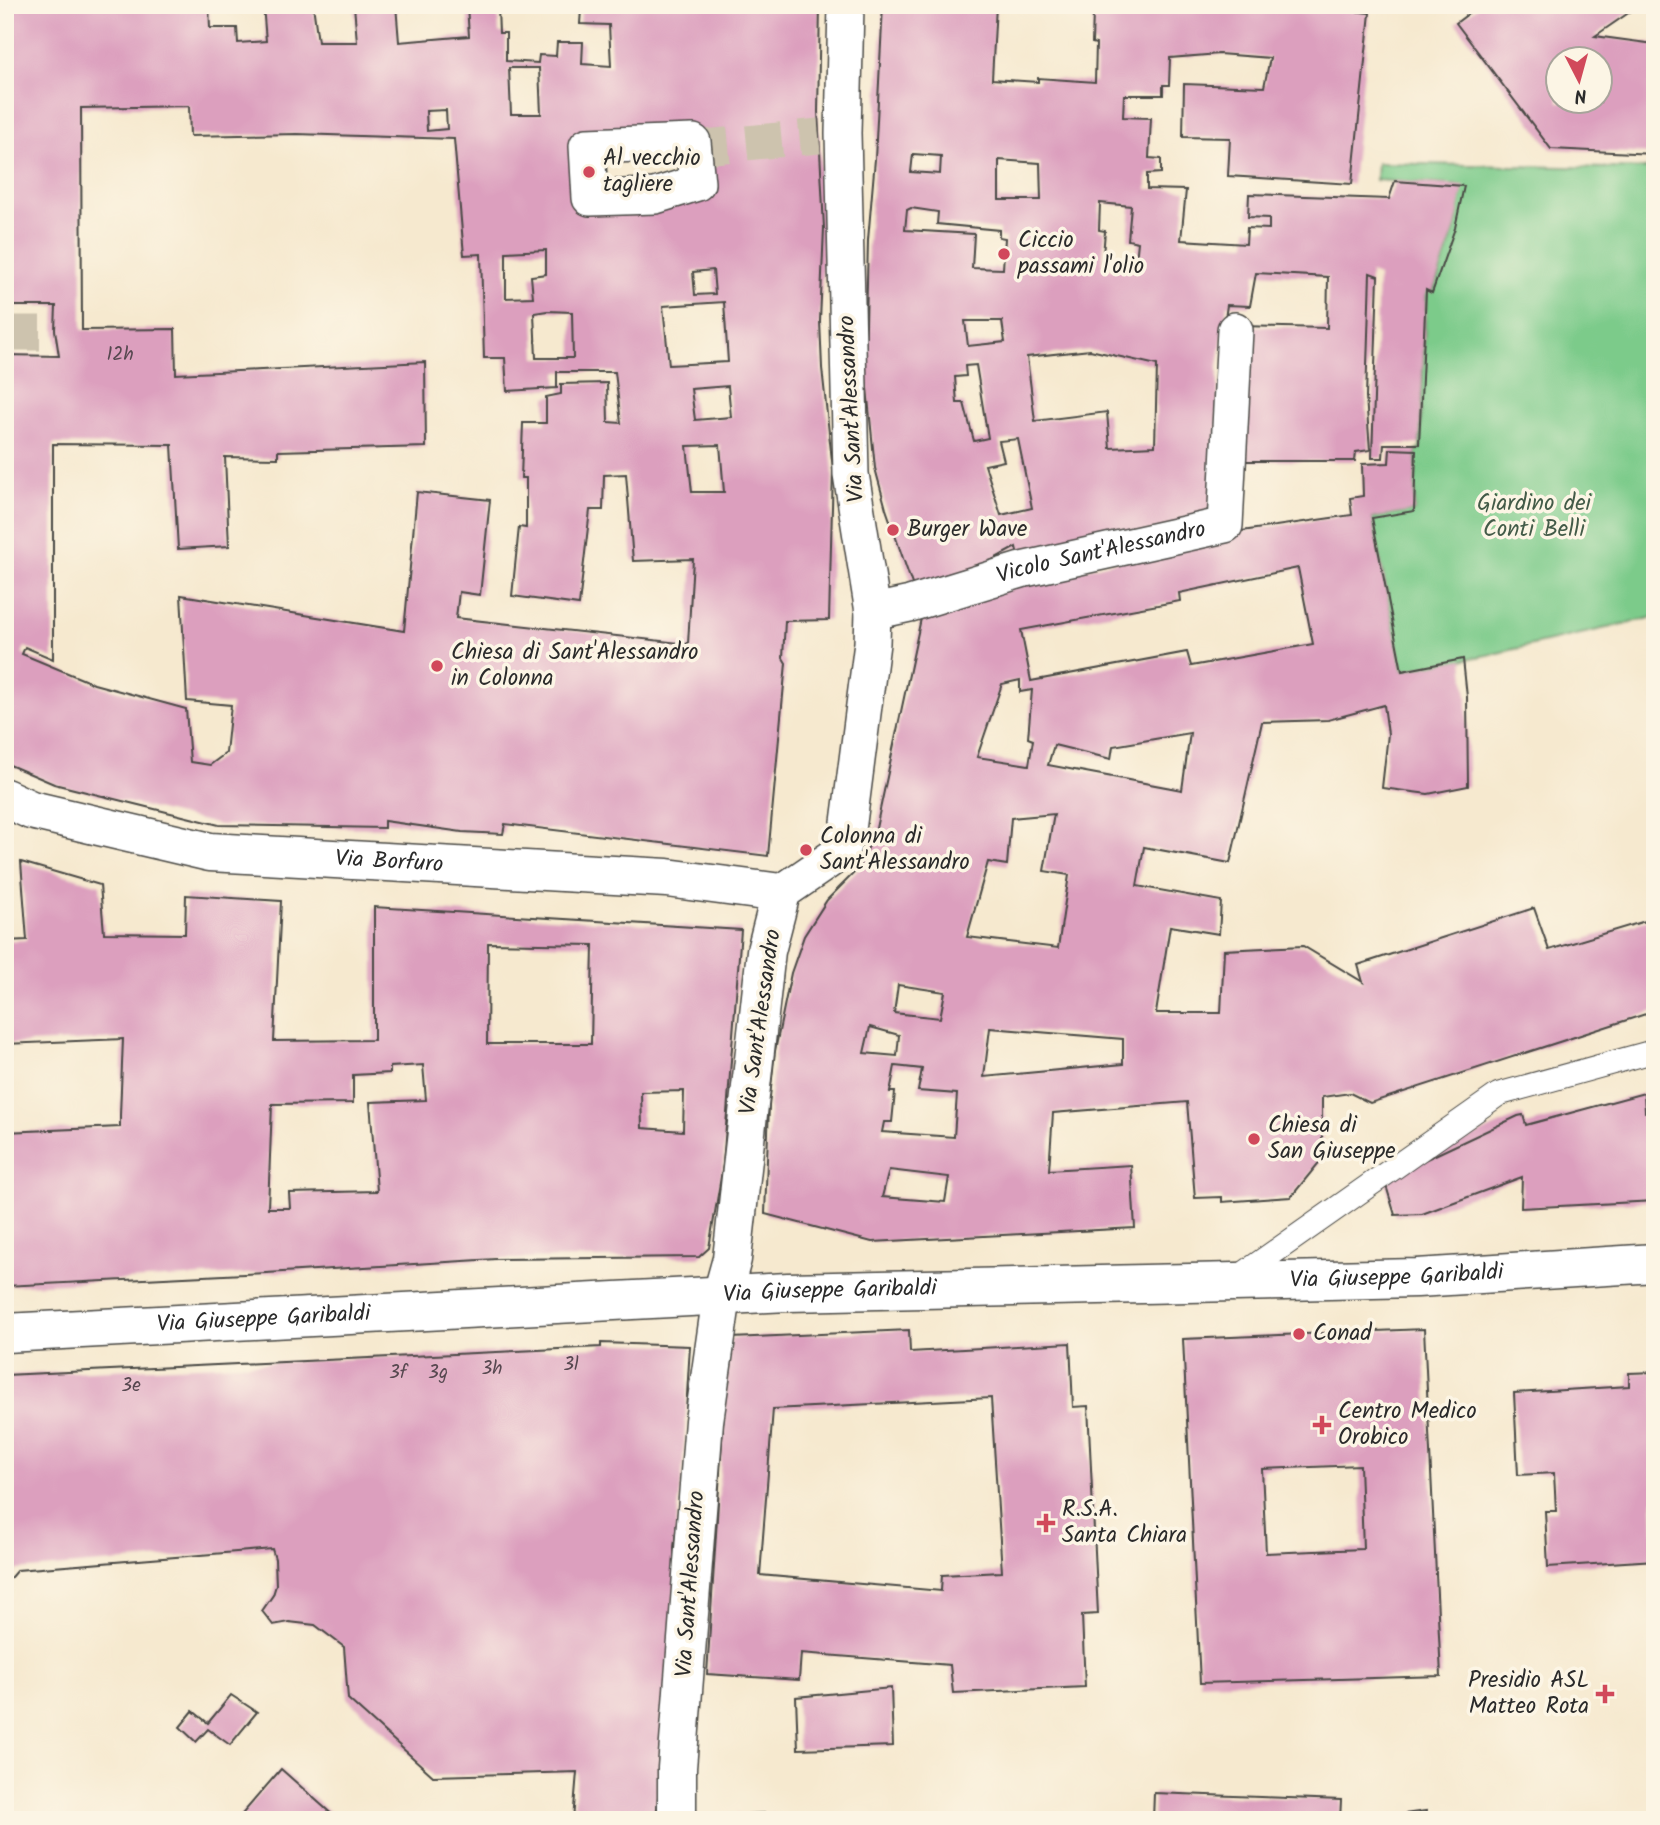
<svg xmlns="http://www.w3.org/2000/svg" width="1660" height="1825" font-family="Kalam,sans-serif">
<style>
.green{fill:#7ccb8a;stroke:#547b5a;stroke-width:2}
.building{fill:#dc9fbe;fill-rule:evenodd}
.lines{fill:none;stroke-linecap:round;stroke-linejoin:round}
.pedestrian-tunnel{stroke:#cdc3ae;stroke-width:35;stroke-dasharray:35 18;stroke-linecap:butt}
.service-casing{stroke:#494844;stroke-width:25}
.pedestrian-casing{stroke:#494844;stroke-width:38}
.minor-casing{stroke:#494844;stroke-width:41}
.tertiary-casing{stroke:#494844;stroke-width:41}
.service{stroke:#fff;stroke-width:23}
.pedestrian{stroke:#fff;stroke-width:35}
.minor{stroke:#fff;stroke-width:38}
.tertiary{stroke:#fff;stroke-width:38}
.poi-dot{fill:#d1495b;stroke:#fcf5e5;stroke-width:2.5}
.labels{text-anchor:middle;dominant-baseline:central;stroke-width:7;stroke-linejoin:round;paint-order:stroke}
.number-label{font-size:19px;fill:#574850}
.poi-label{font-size:23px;fill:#2b2b2b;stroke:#fcf5e5;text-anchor:start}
.street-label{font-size:23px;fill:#2b2b2b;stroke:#fcf5e5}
.park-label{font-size:23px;fill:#435b48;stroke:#fcf5e5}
</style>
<rect width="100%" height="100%" fill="#fcf5e5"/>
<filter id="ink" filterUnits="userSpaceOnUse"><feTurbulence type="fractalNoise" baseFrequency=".0143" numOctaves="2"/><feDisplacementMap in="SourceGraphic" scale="14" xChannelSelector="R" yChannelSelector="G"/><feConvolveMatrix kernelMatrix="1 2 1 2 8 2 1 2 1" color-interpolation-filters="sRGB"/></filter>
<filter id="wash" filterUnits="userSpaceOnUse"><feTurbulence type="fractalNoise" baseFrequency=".00686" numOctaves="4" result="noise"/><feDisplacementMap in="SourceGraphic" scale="28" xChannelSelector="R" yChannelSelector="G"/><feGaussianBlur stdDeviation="1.57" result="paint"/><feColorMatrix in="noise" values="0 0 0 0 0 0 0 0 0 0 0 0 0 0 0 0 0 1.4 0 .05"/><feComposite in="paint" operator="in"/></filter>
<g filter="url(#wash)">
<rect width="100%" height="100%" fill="#f6e9cf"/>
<path class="green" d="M1377 163 1655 169V617L1493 654 1402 671 1372 518 1414 511 1416 450 1420 449 1426 290 1433 292 1455 228 1463 186 1376 180Z"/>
<g id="blocks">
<g class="building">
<path d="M5 5H209L210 28H237L238 43 266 41 263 5H313L318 42H357L354 5H396L399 42 469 36 467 5H820L818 112 824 228 820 321 822 368 833 470 829 620 785 621 783 658 786 663 768 856 505 824 503 834 462 832 384 821V828L219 825 54 784 5 763V355L59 356 55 330 56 306H5ZM498 8 581 9 580 24 609 25 611 66 582 64 583 42H557L556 56 539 55 538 63 506 61V33H499ZM509 68H539L541 114H511ZM189 106 190 136 297 134 454 139 464 255 481 254 484 358H505L507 391 557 388V372H615L621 423 608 422 607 383 561 384V394L546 397V423H523L521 478H526V528L519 527 512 596 579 605 590 510H603L604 475 626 474 633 561 693 559 688 644 456 618 459 592 480 595 490 500 417 492 404 631 181 595 187 701 231 705 226 753 210 765 190 762 186 709 94 684 22 654 25 647 53 659V444L172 445 178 549 229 546 225 457 278 458V451L426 447 425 362 176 374 175 329 82 330 81 108ZM446 110 447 129 427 131 426 111ZM693 142 697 183 590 198 587 146ZM546 250V274L531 276 533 297 506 298V252ZM713 270 715 294 695 295 693 272ZM724 302 728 362 669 365 663 306ZM547 311 572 312 573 358H536L534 313ZM728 386 731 417 695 420 691 389ZM720 445 724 492H692L687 446Z"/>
<path d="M883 5H996L992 79 1038 82V78L1095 82 1096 44 1092 43 1093 12 1016 9V5H1133V8H1159V5H1300L1370 13 1352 184 1228 176 1230 138 1183 137 1184 84 1264 87 1270 58 1219 54 1170 58 1169 85H1163V95H1124L1123 117 1151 118 1149 158 1161 159V173L1147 174V189L1186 190 1181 240 1246 244 1247 228 1269 229V218L1248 217 1249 194 1389 199 1395 181 1464 186 1455 228 1432 293 1426 290 1419 444H1384L1383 458H1372L1378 276 1370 273 1366 397 1370 450 1356 452 1355 461H1237L1241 326 1327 328 1328 277 1256 273 1250 306 1227 305 1218 366 1217 500 1198 520 1019 560 1016 547 970 572 915 593 886 509 875 468 865 368 868 240 875 159ZM913 154 941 156 940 174 911 172ZM999 160 1040 163 1041 200H999ZM1100 203 1131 206 1128 240 1138 242 1135 270 1102 268 1105 231 1099 230ZM911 208 938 212 937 224 999 230V237L1005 238 1003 269 972 268 974 234 905 230 907 210ZM965 321H1002L1005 342 968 346ZM1090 350 1157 365 1155 446 1110 448 1107 412 1035 421 1027 357ZM976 365 988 438 974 441 964 403H957L955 377 966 376 965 366ZM1018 439 1032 508 1001 515 985 465 1004 461 999 441Z"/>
<path d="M1480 5H1640L1595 36 1655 44 1653 154 1551 149 1456 23ZM1558 60H1600V102H1558Z"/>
<path d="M1390 449 1416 450 1414 511 1372 518 1402 671 1463 659 1467 697 1468 786 1428 794 1382 788 1388 734 1384 705 1328 720 1262 722 1230 863 1144 847 1137 886 1221 901 1219 934 1170 926 1156 1013H1221L1224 950 1303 946 1363 982 1358 965 1534 908 1549 950 1655 918V1011L1370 1103 1350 1093 1322 1097V1159L1291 1197 1222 1202V1197L1195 1198 1187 1102 1053 1113 1049 1170 1131 1165 1135 1228 872 1242 765 1214 769 1106 775 1051 791 973 804 936 827 900 858 869 875 833 923 609 1235 532 1352 515 1350 498 1363 496 1362 464 1389 463ZM1298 568 1313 644 1191 666 1187 652 1031 681 1021 630 1180 601 1179 593ZM1020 680V692L1032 690 1028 738 1033 740 1029 765 977 757 1002 684ZM1190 733 1182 790 1048 765 1054 745 1111 759 1113 746ZM1054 814 1044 871 1069 875 1058 948 967 937 988 862 1007 865 1011 818ZM898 985 945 992 940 1018 894 1013ZM870 1027 899 1035 897 1056 864 1053ZM990 1028 1123 1039V1064L984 1077ZM895 1066 922 1069 918 1091 957 1094 954 1137 882 1132 884 1122H892L895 1092H890ZM889 1170 949 1177 945 1202 882 1197Z"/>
<path d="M21 862 100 885 104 933 185 934 186 895 281 901 274 1041 374 1040V907L741 930 723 1165 709 1248 699 1257 496 1259 266 1273 5 1286V1132L120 1127V1115L123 1039 5 1044V941L27 940ZM488 943 593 945 591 1044H487ZM423 1065 426 1100 370 1102 377 1191 289 1193 290 1208H268L272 1104 353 1103V1075L390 1073V1067ZM684 1091 683 1131 642 1128 641 1092Z"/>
<path d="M1644 1093 1645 1112 1655 1111V1201L1521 1208 1522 1177 1422 1214 1395 1215 1384 1179 1518 1116 1523 1115 1526 1125Z"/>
<path d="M1424 1329 1441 1676 1200 1683 1183 1339ZM1360 1465 1363 1549 1266 1553 1262 1469Z"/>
<path d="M909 1330 910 1352 1070 1343 1073 1407 1088 1406 1098 1614 1082 1615 1085 1687 953 1693 950 1665 801 1653 799 1680 707 1674 727 1363 731 1338ZM991 1398 1002 1572 942 1575 941 1591 760 1575 773 1409Z"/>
<path d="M601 1343 690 1346 682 1476 674 1548 676 1579 656 1820H573L577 1772 433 1776 348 1699 344 1647 315 1625 289 1622 273 1625 262 1611 273 1595 276 1585 275 1559 272 1549 17 1570 5 1584V1375L601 1347Z"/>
<path d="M1655 1372V1500H1652L1655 1560 1548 1567 1545 1511H1556L1554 1473 1518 1475 1514 1393 1629 1386V1373Z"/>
<path d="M891 1688 893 1746 798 1749 796 1697Z"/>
<path d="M231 1695 257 1712 230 1745 208 1729 196 1742 180 1727 193 1711 208 1723Z"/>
<path d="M281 1769 335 1817 337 1820H237Z"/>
<path d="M1154 1793 1341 1800 1340 1820H1153Z"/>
<path d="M1426 1811 1427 1820H1391L1390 1816Z"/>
<path d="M773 1813V1820H697V1816Z"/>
</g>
</g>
</g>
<g filter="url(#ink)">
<use href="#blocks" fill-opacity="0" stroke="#494844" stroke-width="2"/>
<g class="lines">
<g class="pedestrian-tunnel">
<path d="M694 148 819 136"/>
<path d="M5 333H46"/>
</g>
<defs>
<path id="service" d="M1236 1279 1499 1094 1655 1051"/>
<g id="pedestrian">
<path d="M693 142 697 183 655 196 590 198 587 146Z"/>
<path id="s1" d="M873 612 910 604 1021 570 1225 525 1235 330"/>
<path d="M781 893 841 852 848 830 872 643 873 612 851 474 843 133 846 5"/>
</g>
<g id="minor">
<path id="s2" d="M5 798 31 810 210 852 667 878 781 893 766 951 732 1259 722 1295 704 1421 677 1768V1820"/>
</g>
<g id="tertiary">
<path id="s3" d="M5 1333 788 1292 1417 1278 1655 1263"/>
</g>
</defs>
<use href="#service" class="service-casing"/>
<use href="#pedestrian" class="pedestrian-casing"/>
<use href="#minor" class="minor-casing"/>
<use href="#tertiary" class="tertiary-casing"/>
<use href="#service" class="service"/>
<use href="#pedestrian" class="pedestrian"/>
<use href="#minor" class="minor"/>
<use href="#tertiary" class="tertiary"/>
</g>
</g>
<g class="poi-dot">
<circle cx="589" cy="172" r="7"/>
<circle cx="1004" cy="254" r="7"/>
<circle cx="893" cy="530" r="7"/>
<circle cx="437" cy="666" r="7"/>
<circle cx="806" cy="850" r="7"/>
<circle cx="1254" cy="1139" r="7"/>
<circle cx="1299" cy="1334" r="7"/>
<path d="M1318.5 1414.5h7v7h7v7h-7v7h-7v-7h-7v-7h7z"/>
<path d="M1042.5 1512.5h7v7h7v7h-7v7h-7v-7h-7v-7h7z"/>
<path d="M1601.5 1683.5h7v7h7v7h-7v7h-7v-7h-7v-7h7z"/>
</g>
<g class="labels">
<g class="number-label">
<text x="120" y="355">12h</text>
<text x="571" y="1365">3l</text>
<text x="492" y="1369">3h</text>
<text x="398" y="1373">3f</text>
<text x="438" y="1373">3g</text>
<text x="131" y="1386">3e</text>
</g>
<g class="poi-label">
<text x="603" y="159">Al vecchio<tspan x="603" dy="26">tagliere</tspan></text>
<text x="1018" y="241">Ciccio<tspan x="1018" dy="26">passami l'olio</tspan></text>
<text x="907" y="530">Burger Wave</text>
<text x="451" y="653">Chiesa di Sant'Alessandro<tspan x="451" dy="26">in Colonna</tspan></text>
<text x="820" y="837">Colonna di<tspan x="820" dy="26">Sant'Alessandro</tspan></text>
<text x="1268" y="1126">Chiesa di<tspan x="1268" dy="26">San Giuseppe</tspan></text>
<text x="1313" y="1334">Conad</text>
<text x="1338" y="1412">Centro Medico<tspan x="1338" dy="26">Orobico</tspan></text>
<text x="1062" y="1510">R.S.A.<tspan x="1062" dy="26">Santa Chiara</tspan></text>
<text x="1589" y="1681" text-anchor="end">Presidio ASL<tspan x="1589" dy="26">Matteo Rota</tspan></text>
</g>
<g class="street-label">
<text transform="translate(852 409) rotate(-93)">Via Sant'Alessandro</text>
<text stroke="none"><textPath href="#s1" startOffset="236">Vicolo Sant'Alessandro</textPath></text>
<text stroke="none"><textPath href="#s2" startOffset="392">Via Borfuro</textPath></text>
<text transform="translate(761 1022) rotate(-82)">Via Sant'Alessandro</text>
<text stroke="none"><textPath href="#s3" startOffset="1393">Via Giuseppe Garibaldi</textPath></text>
<text stroke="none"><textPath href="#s3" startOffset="826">Via Giuseppe Garibaldi</textPath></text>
<text stroke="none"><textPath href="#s3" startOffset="259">Via Giuseppe Garibaldi</textPath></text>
<text transform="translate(691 1584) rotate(-86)">Via Sant'Alessandro</text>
</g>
<g class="park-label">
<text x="1534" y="504">Giardino dei<tspan x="1534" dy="26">Conti Belli</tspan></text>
</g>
</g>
<rect width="1660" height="1825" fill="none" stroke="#fcf5e5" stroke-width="28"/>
<g transform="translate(1579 80) rotate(174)"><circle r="33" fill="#fcf5e5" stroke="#a8a49b" stroke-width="2"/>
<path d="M0-5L12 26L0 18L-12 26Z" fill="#d1495b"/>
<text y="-10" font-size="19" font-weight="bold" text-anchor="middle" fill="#2b2b2b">N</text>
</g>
</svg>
